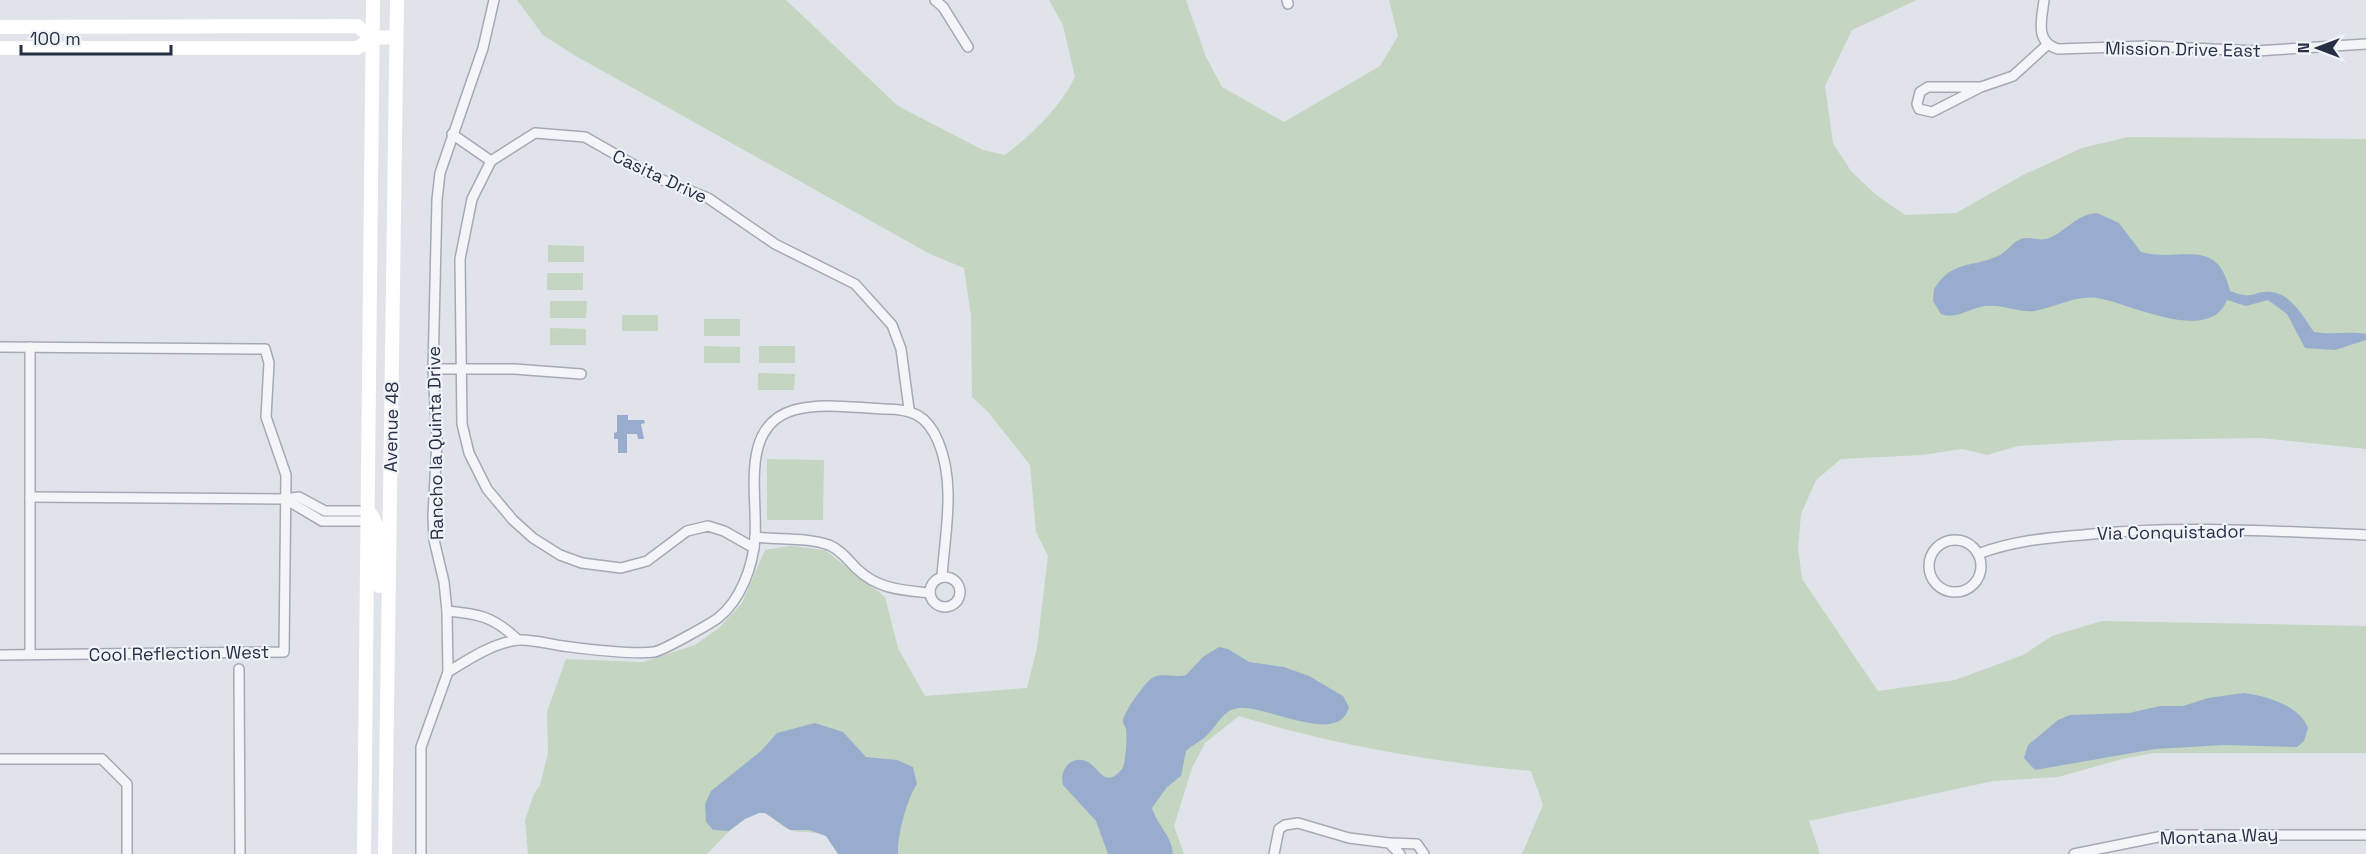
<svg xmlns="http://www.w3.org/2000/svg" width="2366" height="854" font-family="'Space Grotesk',sans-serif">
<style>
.green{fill:#c4d5c1}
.water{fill:#98adce}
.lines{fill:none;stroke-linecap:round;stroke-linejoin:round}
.street-casing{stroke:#a5a9b5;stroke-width:12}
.street{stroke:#f4f5f8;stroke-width:9}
.secondary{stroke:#fff;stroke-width:14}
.labels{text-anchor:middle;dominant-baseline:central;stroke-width:4.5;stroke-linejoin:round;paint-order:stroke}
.street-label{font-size:18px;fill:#272f44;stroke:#f0f3f8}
</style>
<rect width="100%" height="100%" fill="#e0e3ea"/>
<g class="green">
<path d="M517 0H786L898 106 983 150 1005 155C1033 133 1059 109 1075 77L1063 25 1049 0H1186L1206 57 1222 87 1284 122 1380 66 1398 36 1389 0H1917L1852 30 1825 86 1833 143 1851 171 1875 194 1905 215 1956 213 2023 175 2082 148 2128 137 2366 139V449L2261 438 2122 440 2018 446 1987 455 1962 449 1922 455 1841 459 1816 480 1801 514 1798 548 1802 579 1878 691 1955 680 2023 655 2052 636 2102 621 2366 626V753H2154L2122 759 2058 777 1993 781 1809 821 1820 854H1522L1543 805 1531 771C1432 762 1334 745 1239 716L1205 743 1192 768 1174 826 1184 854H838L826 836C814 830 802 834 790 830 781 827 775 818 766 814 749 806 718 843 707 854H528L525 820 534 794 540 785 548 754 547 712 566 659 643 662 695 645 719 628 742 603 765 550 790 546 825 550 885 597 898 648 925 696 1027 688 1037 648 1048 556 1036 532 1030 465 988 412 972 397 971 316 964 268 930 254 574 55 543 35Z"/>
<path d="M548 245 584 246V262H548Z"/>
<rect x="547" y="273" width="36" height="17"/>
<path d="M550 301H587L586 318H550Z"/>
<rect x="622" y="315" width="36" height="16"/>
<rect x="704" y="319" width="36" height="17"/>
<path d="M550 328 586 329V345H550Z"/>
<path d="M704 346 740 347V363H704Z"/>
<rect x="759" y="346" width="36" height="17"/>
<path d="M758 373 795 374 794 390H758Z"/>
<path d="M767 459 824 460 823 520H767Z"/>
</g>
<g class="water">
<path d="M2097 213 2119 223 2141 252C2181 263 2217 235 2230 291 2255 301 2253 290 2271 292 2292 294 2303 317 2314 332 2332 335 2348 331 2366 334V340L2335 350 2305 348 2287 314 2268 300 2246 306 2227 300C2209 346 2128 302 2097 298 2077 295 2055 307 2035 311 2019 313 2002 304 1985 306 1970 308 1955 320 1941 314L1933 301 1934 289C1952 260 1971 268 1998 256 2007 252 2012 242 2021 239 2030 236 2040 242 2049 238 2068 230 2075 215 2097 213Z"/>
<path d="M617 415H628V420H644L645 423 641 424 644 439H638L637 434H627V453H618V439H614V433L617 432Z"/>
<path d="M1219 647 1228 649 1249 662 1284 667 1309 676 1343 696 1349 707C1340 747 1265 705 1239 708 1222 710 1219 724 1208 734 1202 741 1193 744 1186 751L1181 776 1167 787 1152 808C1157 825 1172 836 1173 854H1108L1096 821 1063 785C1059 771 1070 755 1086 761 1098 765 1104 791 1122 769 1126 763 1127 737 1126 729 1125 726 1123 724 1123 721 1123 713 1147 679 1154 677 1164 673 1176 678 1186 675L1203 657Z"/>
<path d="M2244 693C2266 696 2299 705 2308 728L2304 741 2297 747 2224 745 2155 749 2035 770 2024 758 2028 745 2058 720 2070 715 2129 713 2160 706H2183L2208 698Z"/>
<path d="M815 723 843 732 866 757 897 760 913 767 917 784C907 798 897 837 898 854H838L826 836 809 830H790L765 813H759L745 819 729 831 713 830 706 822 705 804 711 791 761 751 777 733Z"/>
</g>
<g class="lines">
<defs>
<g id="street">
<path d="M935 0 943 7 968 47"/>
<path d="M1287 0 1288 4"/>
<path d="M2044 0C2042 19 2034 42 2058 49L2148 46 2256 51 2366 44"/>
<path d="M1981 87H1928L1920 92 1917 104 1919 109 1932 112 1981 87 2013 76 2047 45"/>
<path d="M452 134 491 161"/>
<path d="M0 347 265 349 269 363 266 417 286 475 284 652 0 655"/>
<path d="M433 369H514L581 374"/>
<path d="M30 497 285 499 299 497 325 511H368"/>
<path d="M285 499 322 521H368"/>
<path d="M755 537C779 540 806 537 829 545 841 550 848 560 857 569 878 589 901 590 929 593"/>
<circle cx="1955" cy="566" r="26"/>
<path d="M754 548 724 531 708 526 687 531 647 561 621 568 582 563 560 555 533 538 513 520 487 489 469 453 462 424 460 259 472 199 491 161 535 133 585 137 655 177 708 198 775 244 855 284 892 325 901 349 909 409"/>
<path d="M1978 554C2012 541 2045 538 2082 535 2176 525 2271 531 2366 535"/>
<circle cx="945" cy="592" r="15"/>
<path d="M447 611C480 614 494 617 518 640"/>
<path d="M30 654V347"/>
<path d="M239 669 240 854"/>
<path d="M448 672C469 659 493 643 518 640 532 639 549 644 563 646 587 649 631 655 654 652 662 651 710 624 718 618 741 600 753 566 755 538 758 495 739 426 794 410 822 402 856 408 885 409 912 409 927 415 938 441 956 483 945 533 942 576"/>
<path d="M0 759H102L127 784V854"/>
<path d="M1390 843 1417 844 1424 854"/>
<path d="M421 854V747L448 672 447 611 444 582 434 540 433 516 437 440 433 369 437 200 440 173 483 48 494 0"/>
<path d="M1274 854 1279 829 1285 825 1298 823 1349 838 1389 843 1400 854"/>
<path d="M2074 854 2168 835H2366"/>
</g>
</defs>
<use href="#street" class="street-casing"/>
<use href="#street" class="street"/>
<g class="secondary">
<path d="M0 27 357 26 373 38"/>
<path d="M0 48H357L373 38 395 37"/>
<path d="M369 512C385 533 379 562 379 586"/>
<path d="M364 854 373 0"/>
<path d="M385 854 397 0"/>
</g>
</g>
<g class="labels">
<g class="street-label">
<text transform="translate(2183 49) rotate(1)">Mission Drive East</text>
<text transform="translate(660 176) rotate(25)">Casita Drive</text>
<text transform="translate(391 427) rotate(-89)">Avenue 48</text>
<text transform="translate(435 443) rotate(-91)">Rancho la Quinta Drive</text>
<text transform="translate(2171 532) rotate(-1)">Via Conquistador</text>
<text transform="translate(179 653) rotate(-1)">Cool Reflection West</text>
<text transform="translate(2219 836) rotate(-2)">Montana Way</text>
</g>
</g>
<g transform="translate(2318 48) rotate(270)" stroke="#f0f3f8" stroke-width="4.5" paint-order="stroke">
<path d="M0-4.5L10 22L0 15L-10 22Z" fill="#272f44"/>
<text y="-9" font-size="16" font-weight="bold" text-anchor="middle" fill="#272f44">N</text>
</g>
<path d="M21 45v9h150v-9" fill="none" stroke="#272f44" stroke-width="3"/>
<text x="30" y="45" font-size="18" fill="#272f44" stroke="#f0f3f8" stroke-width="4.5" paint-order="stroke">100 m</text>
</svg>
